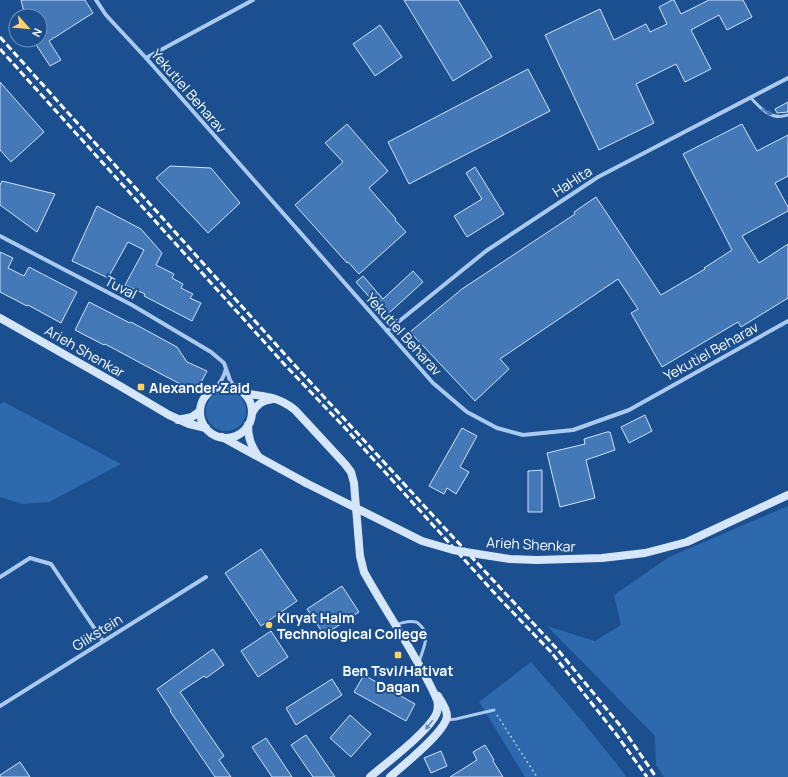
<svg xmlns="http://www.w3.org/2000/svg" width="788" height="777" font-family="Manrope,sans-serif">
<style>
.green{fill:#2e69ad}
.building{fill:#4478b7;stroke:#cfe3fa}
.lines{fill:none;stroke-linecap:round;stroke-linejoin:round}
.path{stroke:#a9c9ee;stroke-width:1.5;stroke-dasharray:2 3;stroke-linecap:butt}
.lane{stroke:#a9c9ee;stroke-width:3}
.street{stroke:#a9c9ee;stroke-width:4}
.secondary{stroke:#d6e6fa;stroke-width:8}
.rail{stroke:#fff;stroke-width:3;stroke-dasharray:7 3;stroke-linecap:butt}
.secondary-bridge{stroke:#d6e6fa;stroke-width:8}
.oneway{fill:#4674ac}
.oneway2{fill:#668bba}
.poi-dot{fill:#ffd166;stroke:#1b4f8f;stroke-width:1.5}
.labels{text-anchor:middle;dominant-baseline:central;stroke-width:4;stroke-linejoin:round;paint-order:stroke}
.street-label{font-size:14px;fill:#fff;stroke:#1b4f8f}
.poi-label{font-size:14px;font-weight:bold;fill:#fff;stroke:#1b4f8f;text-anchor:start}
</style>
<rect width="100%" height="100%" fill="#1b4f8f"/>
<g class="green">
<circle cx="226" cy="411" r="20"/>
<path d="M4 402 121 464 49 502 22 504 0 497V404Z"/>
<path d="M788 506V777H664L656 765 655 736 547 626 595 641 621 625 614 595 669 557Z"/>
<path d="M531 662 583 722 619 767 626 777H525L479 702Z"/>
</g>
<g class="building">
<path d="M21 0H85L93 13 49 41 61 60 50 66 33 40H40V16H25Z"/>
<path d="M404 0H458L492 57 453 81Z"/>
<path d="M672 0H674L681 14 709 0H743L752 17 727 30 719 15 691 30 711 69 685 82 676 64 636 84 654 123 599 150 545 35 600 9 614 40 646 24 650 32 667 24 659 7Z"/>
<path d="M380 25 402 57 375 76 353 44Z"/>
<path d="M528 69 550 111 409 184 388 142Z"/>
<path d="M0 82 44 132 11 162 0 150Z"/>
<path d="M788 102V112L777 113 775 109Z"/>
<path d="M347 124 388 171 369 188 396 219 395 220 406 232 359 274 348 262 347 263 295 205 343 162 325 143Z"/>
<path d="M742 124 757 151 788 135V176L775 183 788 207V211L742 236 759 263 788 244V298L741 327 738 322 662 367 631 313 638 309 618 279 500 359 509 369 475 401 410 332 462 289 575 214 574 212 596 197 661 295 705 269 704 268 732 250 683 154Z"/>
<path d="M170 166 211 168 240 203 208 233 156 178Z"/>
<path d="M475 167 504 214 467 237 454 216 482 199 466 173Z"/>
<path d="M2 181 55 194 37 232 0 205V185Z"/>
<path d="M97 206 141 229 162 253 156 265 174 274 172 278 183 284 181 288 193 294 190 298 201 303 192 321 144 296 145 294 125 285 144 250 128 242 108 278 72 261Z"/>
<path d="M0 252 13 258 8 268 24 276 29 267 77 292 61 323 28 305 27 306 0 292Z"/>
<path d="M413 271 423 282 389 313 382 306 379 308 356 282 363 276 383 299Z"/>
<path d="M89 302 130 323 131 322 177 347 187 362 207 371 196 392 161 374 105 344 104 345 75 330Z"/>
<path d="M645 415 652 431 629 443 621 427Z"/>
<path d="M462 428 477 436 460 467 469 472 456 494 447 488 444 494 429 486Z"/>
<path d="M607 432H610L615 450 586 460 595 498 560 507 547 453 585 444 584 439Z"/>
<path d="M542 470V512H528V471Z"/>
<path d="M261 549 297 601 261 626 225 573Z"/>
<path d="M342 586 359 612 324 635 307 609Z"/>
<path d="M271 631 288 657 258 677 241 651Z"/>
<path d="M213 649 224 665 206 678 204 676 180 692 224 756 219 760 231 777H215L170 711 171 710 157 689Z"/>
<path d="M364 675 415 704 406 721 354 692Z"/>
<path d="M332 679 342 695 296 725 286 708Z"/>
<path d="M350 715 371 734 351 757 330 738Z"/>
<path d="M306 735 335 777H313L291 745Z"/>
<path d="M266 738 292 777H272L252 747Z"/>
<path d="M485 745 494 760 493 761 503 777H450L477 760 473 752Z"/>
<path d="M441 751 447 766 431 773 424 758Z"/>
<path d="M20 762 30 777H0V775Z"/>
</g>
<g class="lines">
<path class="path" d="M497 715 537 777"/>
<g class="lane">
<path d="M751 98C761 109 772 121 788 115"/>
<path d="M397 624C403 623 410 620 416 622 417 622 420 625 421 626 431 636 422 651 419 662"/>
<path d="M447 720 456 719 494 710"/>
</g>
<g class="street">
<path d="M96 0 106 15 146 58 433 383 467 412 497 428 523 435 573 430 629 410 788 321"/>
<path d="M146 58 253 0"/>
<path d="M0 236 132 305 211 352 224 363 230 380 234 387"/>
<path d="M387 331 486 251 598 177 788 78"/>
<path d="M215 388C221 383 224 376 226 369"/>
<path d="M0 577 30 558 51 564 103 641"/>
<path d="M0 706 206 577"/>
</g>
<g class="secondary">
<path d="M0 318 120 386 169 415 189 424 206 428"/>
<circle cx="226" cy="412" r="26"/>
<path d="M245 394C264 395 281 398 295 410L345 464 351 472 354 483 360 556 364 572C380 601 398 628 414 656 422 670 431 685 437 700 438 703 438 708 437 712 431 730 385 764 370 777"/>
<path d="M252 413C257 404 263 400 273 399"/>
<path d="M178 420 192 417 200 411"/>
<path d="M248 425C248 438 251 445 258 456"/>
<path d="M222 437 306 483"/>
<path d="M537 560 602 558 645 553 687 542 788 495"/>
<path d="M390 777C402 766 446 732 447 716 447 709 442 702 438 696"/>
</g>
<g class="rail">
<path d="M0 37 290 360 440 523 558 650 623 729 656 777"/>
<path d="M0 49 285 365 346 429 499 598 551 652 616 734 647 777"/>
</g>
<path class="secondary-bridge" d="M306 483 422 541 453 550 484 555 510 559 537 560"/>
</g>
<defs><path id="oneway-solid" d="M-6-.8H1V-3.2L6.5 0L1 3.2V.8H-6Z"/></defs>
<use class="oneway" href="#oneway-solid" transform="translate(767 112) rotate(30)"/>
<use class="oneway2" href="#oneway-solid" transform="translate(429 725) rotate(129)"/>
<g class="poi-dot">
<rect x="137" y="383" width="8" height="8" rx="2"/>
<circle cx="269" cy="625" r="4"/>
<rect x="394" y="651" width="8" height="8" rx="2"/>
</g>
<g class="labels">
<g class="street-label">
<text transform="translate(189 91) rotate(49)">Yekutiel Beharav</text>
<text transform="translate(572 181) rotate(-33)">HaHita</text>
<text transform="translate(121 287) rotate(28)">Tuval</text>
<text transform="translate(404 334) rotate(48)">Yekutiel Beharav</text>
<text transform="translate(85 351) rotate(30)">Arieh Shenkar</text>
<text transform="translate(711 351) rotate(-29)">Yekutiel Beharav</text>
<text transform="translate(531 544) rotate(3)">Arieh Shenkar</text>
<text transform="translate(97 632) rotate(-32)">Glikstein</text>
</g>
<g class="poi-label">
<text x="149" y="387">Alexander Zaid</text>
<text x="277" y="617">Kiryat Haim<tspan x="277" dy="16">Technological College</tspan></text>
<text x="398" y="670" text-anchor="middle">Ben Tsvi/Hativat<tspan x="398" dy="16">Dagan</tspan></text>
</g>
</g>
<g transform="translate(28 28) rotate(117)"><circle r="19" fill="#1b4f8f" stroke="#7695bc"/>
<path d="M0-3L7 15L0 10L-7 15Z" fill="#ffd166"/>
<text y="-6" font-size="11" font-weight="bold" text-anchor="middle" fill="#ffffff">N</text>
</g>
</svg>
